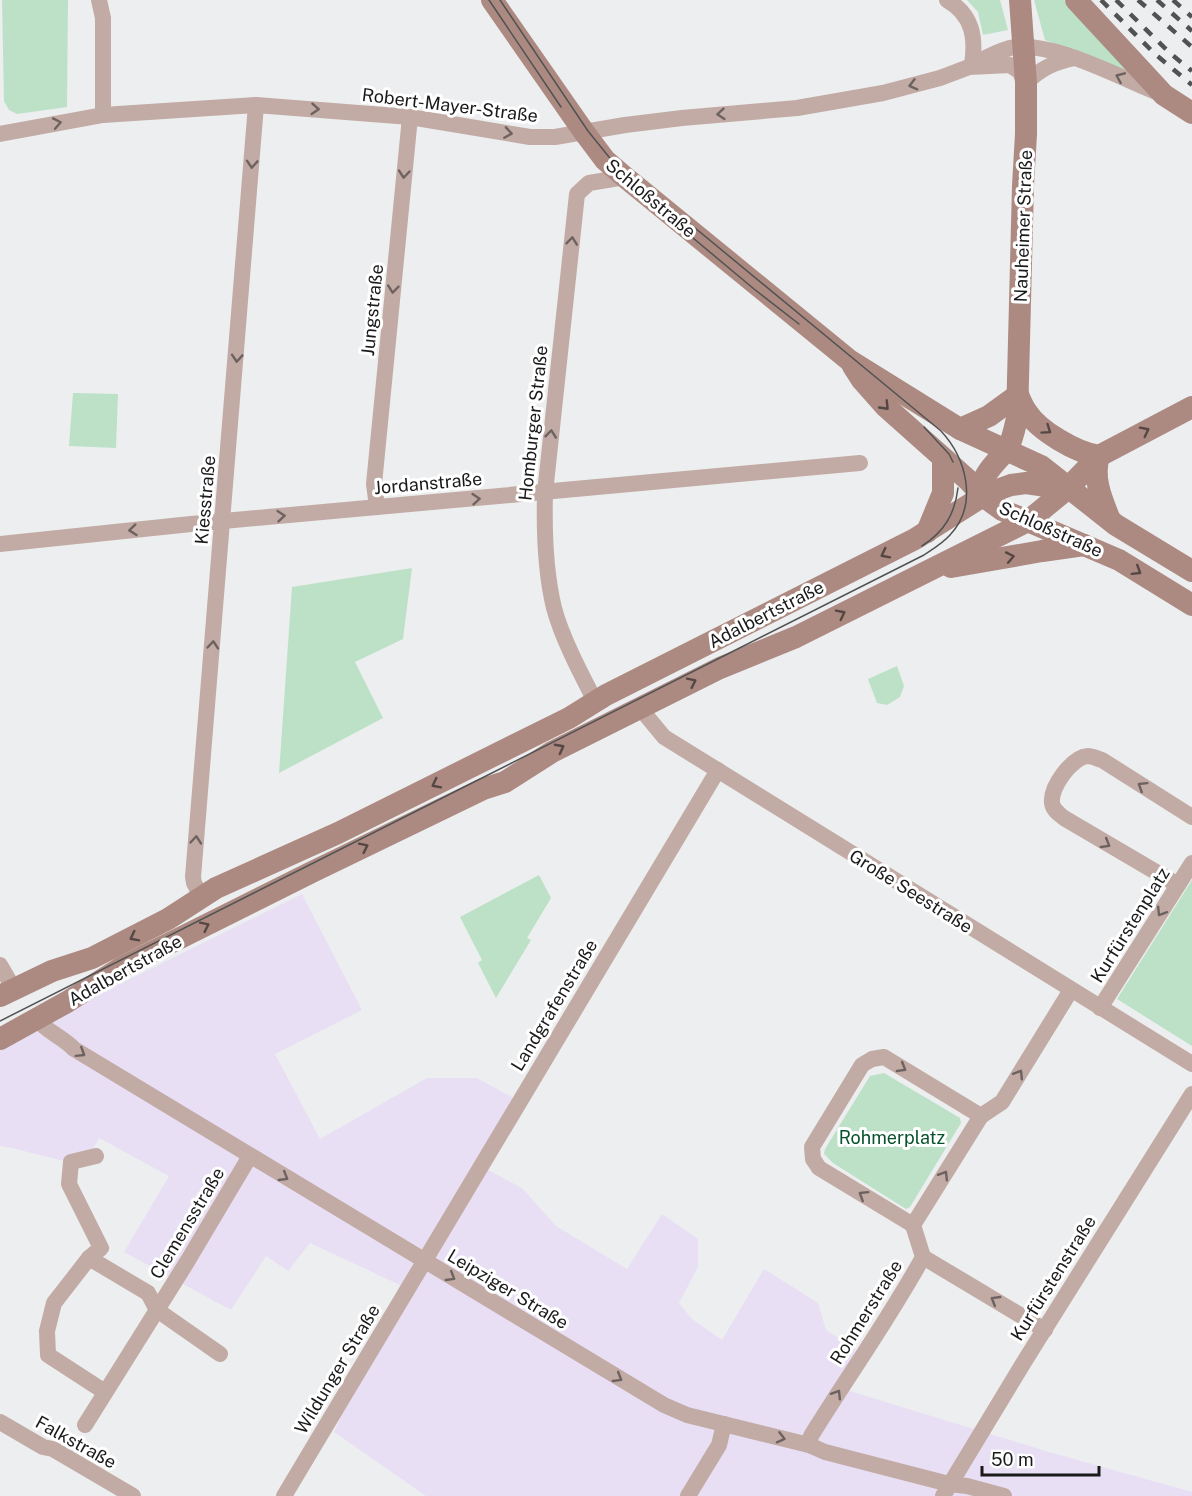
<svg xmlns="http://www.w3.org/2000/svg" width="1192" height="1496" font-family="'Public Sans',sans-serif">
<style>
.commercial{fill:#e8dff5}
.green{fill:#bce1c7}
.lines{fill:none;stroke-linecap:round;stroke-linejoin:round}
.street{stroke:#c2aba5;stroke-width:16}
.secondary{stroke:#ac8a82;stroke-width:22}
.tram{stroke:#515252;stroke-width:1.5}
.rail{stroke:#515252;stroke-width:4.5;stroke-dasharray:10 10;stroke-linecap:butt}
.oneway{stroke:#6e6260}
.oneway2{stroke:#544744}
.labels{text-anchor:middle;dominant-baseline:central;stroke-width:6;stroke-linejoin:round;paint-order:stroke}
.street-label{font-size:18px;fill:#1a1a1a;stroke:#fff}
.park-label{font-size:18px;fill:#07522c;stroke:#fff}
</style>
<rect width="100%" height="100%" fill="#edeeef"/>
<path class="commercial" d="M302 894 362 1010 275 1054 320 1139 427 1078H477L517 1100 479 1165 522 1188 556 1226 627 1269 662 1214 698 1239V1267L679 1303 692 1319 722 1340 764 1269 818 1303 826 1330 856 1349 843 1389 1049 1452 1192 1492V1496H426L334 1432 400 1285 310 1243 288 1271 266 1256 231 1310 124 1252 169 1176 99 1138 83 1166 12 1148 0 1146V1047L79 1004Z"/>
<g class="green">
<path d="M2 0H68L67 107 17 114 9 110 4 101Z"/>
<path d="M967 0H1000L1008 30 983 35 978 12Z"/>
<path d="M1034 0H1064L1130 72 1129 75 1045 40Z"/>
<path d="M73 393 118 394 116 448 69 446Z"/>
<path d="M412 568 403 639 355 662 383 718 279 773 292 587Z"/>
<path d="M897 666 904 686 900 697 887 705 877 703 868 679Z"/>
<path d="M539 875 551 898 527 938 531 940 496 998 478 963 482 960 460 917Z"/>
<path d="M1192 880V1046L1117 999Z"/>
<path d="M884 1073 960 1118 961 1123 910 1207 906 1209 833 1163 824 1154 825 1149 870 1076Z"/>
</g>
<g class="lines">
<g class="street">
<path d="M99 0 103 18V115"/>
<path d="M947 0C973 15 976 38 972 65"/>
<path d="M980 61C989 56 1000 51 1010 48 1050 39 1120 78 1159 93"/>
<path d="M0 134 103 115 256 105 410 117 530 137H555L625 125 682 118 797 108 883 93 940 78 969 67 1010 65 1019 71 1026 83C1041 68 1055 62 1075 58"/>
<path d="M377 507 374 484 410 117"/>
<path d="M0 544 191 524 860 463"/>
<path d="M595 701C581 674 562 638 554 608 545 571 544 530 545 493L577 194 589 183 619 178H626"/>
<path d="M640 708 664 737 1192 1064"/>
<path d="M1178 885 1064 818C1059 814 1053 810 1052 803 1050 787 1072 757 1088 756 1092 756 1098 759 1102 760L1192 817"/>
<path d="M201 896 194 883 193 877 256 105"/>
<path d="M0 965 14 989"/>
<path d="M1100 1008 1192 863"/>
<path d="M36 1018C45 1031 63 1037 74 1049L664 1405 687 1415 809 1445 825 1452 949 1484 967 1486 1004 1496"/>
<path d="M96 1156 71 1162 69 1184 101 1248 89 1258 148 1293 157 1310 220 1354"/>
<path d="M913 1225 819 1168 813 1159 812 1147 862 1065 872 1059 884 1057 981 1116"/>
<path d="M923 1257 1045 1330"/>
<path d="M89 1258 54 1303 47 1331 48 1355 105 1392"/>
<path d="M0 1422 43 1447 53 1449 133 1496"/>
<path d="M85 1425 187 1262 250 1156"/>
<path d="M809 1445 811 1436C848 1376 889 1319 923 1257L913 1225 981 1116 1002 1102 1071 990"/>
<path d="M284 1496 718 770"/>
<path d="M688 1496 719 1445 724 1424"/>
<path d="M943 1496 1024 1362 1192 1094"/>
</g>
<g class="secondary">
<path d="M492 0 584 132 605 160 626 178 849 360 960 429 1041 466 1116 525 1192 571"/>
<path d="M1076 0 1164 95 1192 113"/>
<path d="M853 366 862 380 885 406 968 480 983 496 1002 510 1119 560 1192 605"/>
<path d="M960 429 989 416 1018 395C1021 401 1023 407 1027 412 1039 431 1077 453 1099 456"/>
<path d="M1099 456C1092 478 1102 500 1110 520"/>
<path d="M983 496C977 479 995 463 1006 451 1012 443 1015 427 1017 418L1023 186 1026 134V83L1020 0"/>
<path d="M927 532 943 493V458"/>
<path d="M951 567 1042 551 1084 545"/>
<path d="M0 996 52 971 92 958 168 919 216 888 338 833 569 718 606 695 915 539 983 496 997 490 1011 485 1026 483 1067 489"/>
<path d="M0 1039 67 1002 122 967 312 872 483 789 505 782 552 752 720 668 796 637 1028 521 1067 489 1099 456 1192 407"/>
</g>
<g class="tram">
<path d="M489 0 561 107"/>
<path d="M607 166 754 289 799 324"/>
<path d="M924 427 949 454 953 462"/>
<path d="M922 546C944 532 955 514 958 488"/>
<path d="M0 1021 924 555C933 549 943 543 950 535 979 504 966 458 941 431L609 157 588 131 500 0"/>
</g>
<g class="rail">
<path d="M1101 0 1155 54 1192 85"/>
<path d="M1116 0 1171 54 1192 71"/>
<path d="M1138 0 1192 47"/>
<path d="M1157 0 1192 31"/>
<path d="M1173 0 1192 17"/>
</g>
</g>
<defs><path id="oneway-chevron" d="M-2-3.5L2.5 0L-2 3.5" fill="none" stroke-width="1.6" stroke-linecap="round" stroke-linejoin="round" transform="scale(1.5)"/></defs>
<g class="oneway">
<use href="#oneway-chevron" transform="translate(1120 77) rotate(-157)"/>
<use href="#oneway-chevron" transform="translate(913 85) rotate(165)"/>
<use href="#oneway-chevron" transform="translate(315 109) rotate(4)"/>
<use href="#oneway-chevron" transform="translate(721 114) rotate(175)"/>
<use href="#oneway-chevron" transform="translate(57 123) rotate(-11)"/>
<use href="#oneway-chevron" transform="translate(508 133) rotate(9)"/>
<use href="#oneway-chevron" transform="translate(252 164) rotate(94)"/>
<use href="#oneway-chevron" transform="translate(404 174) rotate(95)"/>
<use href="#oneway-chevron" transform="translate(572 241) rotate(-84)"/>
<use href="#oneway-chevron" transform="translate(393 289) rotate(96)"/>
<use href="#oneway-chevron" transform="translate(237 358) rotate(94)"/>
<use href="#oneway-chevron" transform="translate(551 434) rotate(-84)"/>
<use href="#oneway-chevron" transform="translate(476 499) rotate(-5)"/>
<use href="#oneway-chevron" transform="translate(281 516) rotate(-5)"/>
<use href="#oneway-chevron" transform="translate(133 530) rotate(174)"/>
<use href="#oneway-chevron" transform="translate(213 645) rotate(-85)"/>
<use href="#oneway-chevron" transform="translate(1142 786) rotate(-148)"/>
<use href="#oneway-chevron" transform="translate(196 840) rotate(-85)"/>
<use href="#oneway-chevron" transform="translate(1106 844) rotate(31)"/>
<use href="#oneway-chevron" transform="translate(1161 912) rotate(122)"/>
<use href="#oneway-chevron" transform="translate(81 1053) rotate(32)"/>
<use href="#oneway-chevron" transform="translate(902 1068) rotate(31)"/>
<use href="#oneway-chevron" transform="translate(1019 1074) rotate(-58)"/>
<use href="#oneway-chevron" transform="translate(944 1175) rotate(-58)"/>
<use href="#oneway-chevron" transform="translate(284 1177) rotate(31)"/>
<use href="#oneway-chevron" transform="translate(863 1195) rotate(-148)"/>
<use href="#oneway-chevron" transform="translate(451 1277) rotate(31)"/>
<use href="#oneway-chevron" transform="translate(995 1300) rotate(-149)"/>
<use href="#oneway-chevron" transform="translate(618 1378) rotate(31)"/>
<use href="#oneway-chevron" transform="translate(837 1394) rotate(-58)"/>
<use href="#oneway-chevron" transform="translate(781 1438) rotate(14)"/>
</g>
<g class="oneway2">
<use href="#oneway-chevron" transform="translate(885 406) rotate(46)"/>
<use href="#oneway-chevron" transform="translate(1047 430) rotate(35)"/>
<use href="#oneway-chevron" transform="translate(1145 431) rotate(-27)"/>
<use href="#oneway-chevron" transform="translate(885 554) rotate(153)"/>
<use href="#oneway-chevron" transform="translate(1010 557) rotate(-11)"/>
<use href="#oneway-chevron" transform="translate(1137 571) rotate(32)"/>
<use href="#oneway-chevron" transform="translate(841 614) rotate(-27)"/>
<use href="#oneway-chevron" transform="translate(692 682) rotate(-26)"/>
<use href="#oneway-chevron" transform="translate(560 748) rotate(-28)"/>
<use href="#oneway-chevron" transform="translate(436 784) rotate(153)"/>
<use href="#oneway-chevron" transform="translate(364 847) rotate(-26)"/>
<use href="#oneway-chevron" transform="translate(205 926) rotate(-26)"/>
<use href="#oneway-chevron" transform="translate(134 937) rotate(153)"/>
</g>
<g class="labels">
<g class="street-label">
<text transform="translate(450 105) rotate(7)">Robert-Mayer-Straße</text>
<text transform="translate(651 198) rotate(40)">Schloßstraße</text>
<text transform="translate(1023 226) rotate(-88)">Nauheimer Straße</text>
<text transform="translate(372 310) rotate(-84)">Jungstraße</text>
<text transform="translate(533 423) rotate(-84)">Homburger Straße</text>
<text transform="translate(428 483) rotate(-5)">Jordanstraße</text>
<text transform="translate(205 500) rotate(-85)">Kiesstraße</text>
<text transform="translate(1051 529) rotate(24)">Schloßstraße</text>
<text transform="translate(766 614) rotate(-27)">Adalbertstraße</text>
<text transform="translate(911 891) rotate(32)">Große Seestraße</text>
<text transform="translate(1130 925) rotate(-58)">Kurfürstenplatz</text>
<text transform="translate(125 970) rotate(-29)">Adalbertstraße</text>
<text transform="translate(554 1005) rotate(-59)">Landgrafenstraße</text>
<text transform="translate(187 1223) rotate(-59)">Clemensstraße</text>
<text transform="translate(1053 1278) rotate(-58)">Kurfürstenstraße</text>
<text transform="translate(508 1289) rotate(31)">Leipziger Straße</text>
<text transform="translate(866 1312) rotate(-58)">Rohmerstraße</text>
<text transform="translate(337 1369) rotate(-59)">Wildunger Straße</text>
<text transform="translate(76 1442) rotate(29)">Falkstraße</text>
</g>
<g class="park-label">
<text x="892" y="1137">Rohmerplatz</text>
</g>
</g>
<path d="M982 1466v9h117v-9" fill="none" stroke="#1a1a1a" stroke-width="3"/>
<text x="991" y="1466" font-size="18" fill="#1a1a1a" stroke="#ffffff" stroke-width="4.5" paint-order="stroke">50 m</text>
</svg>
